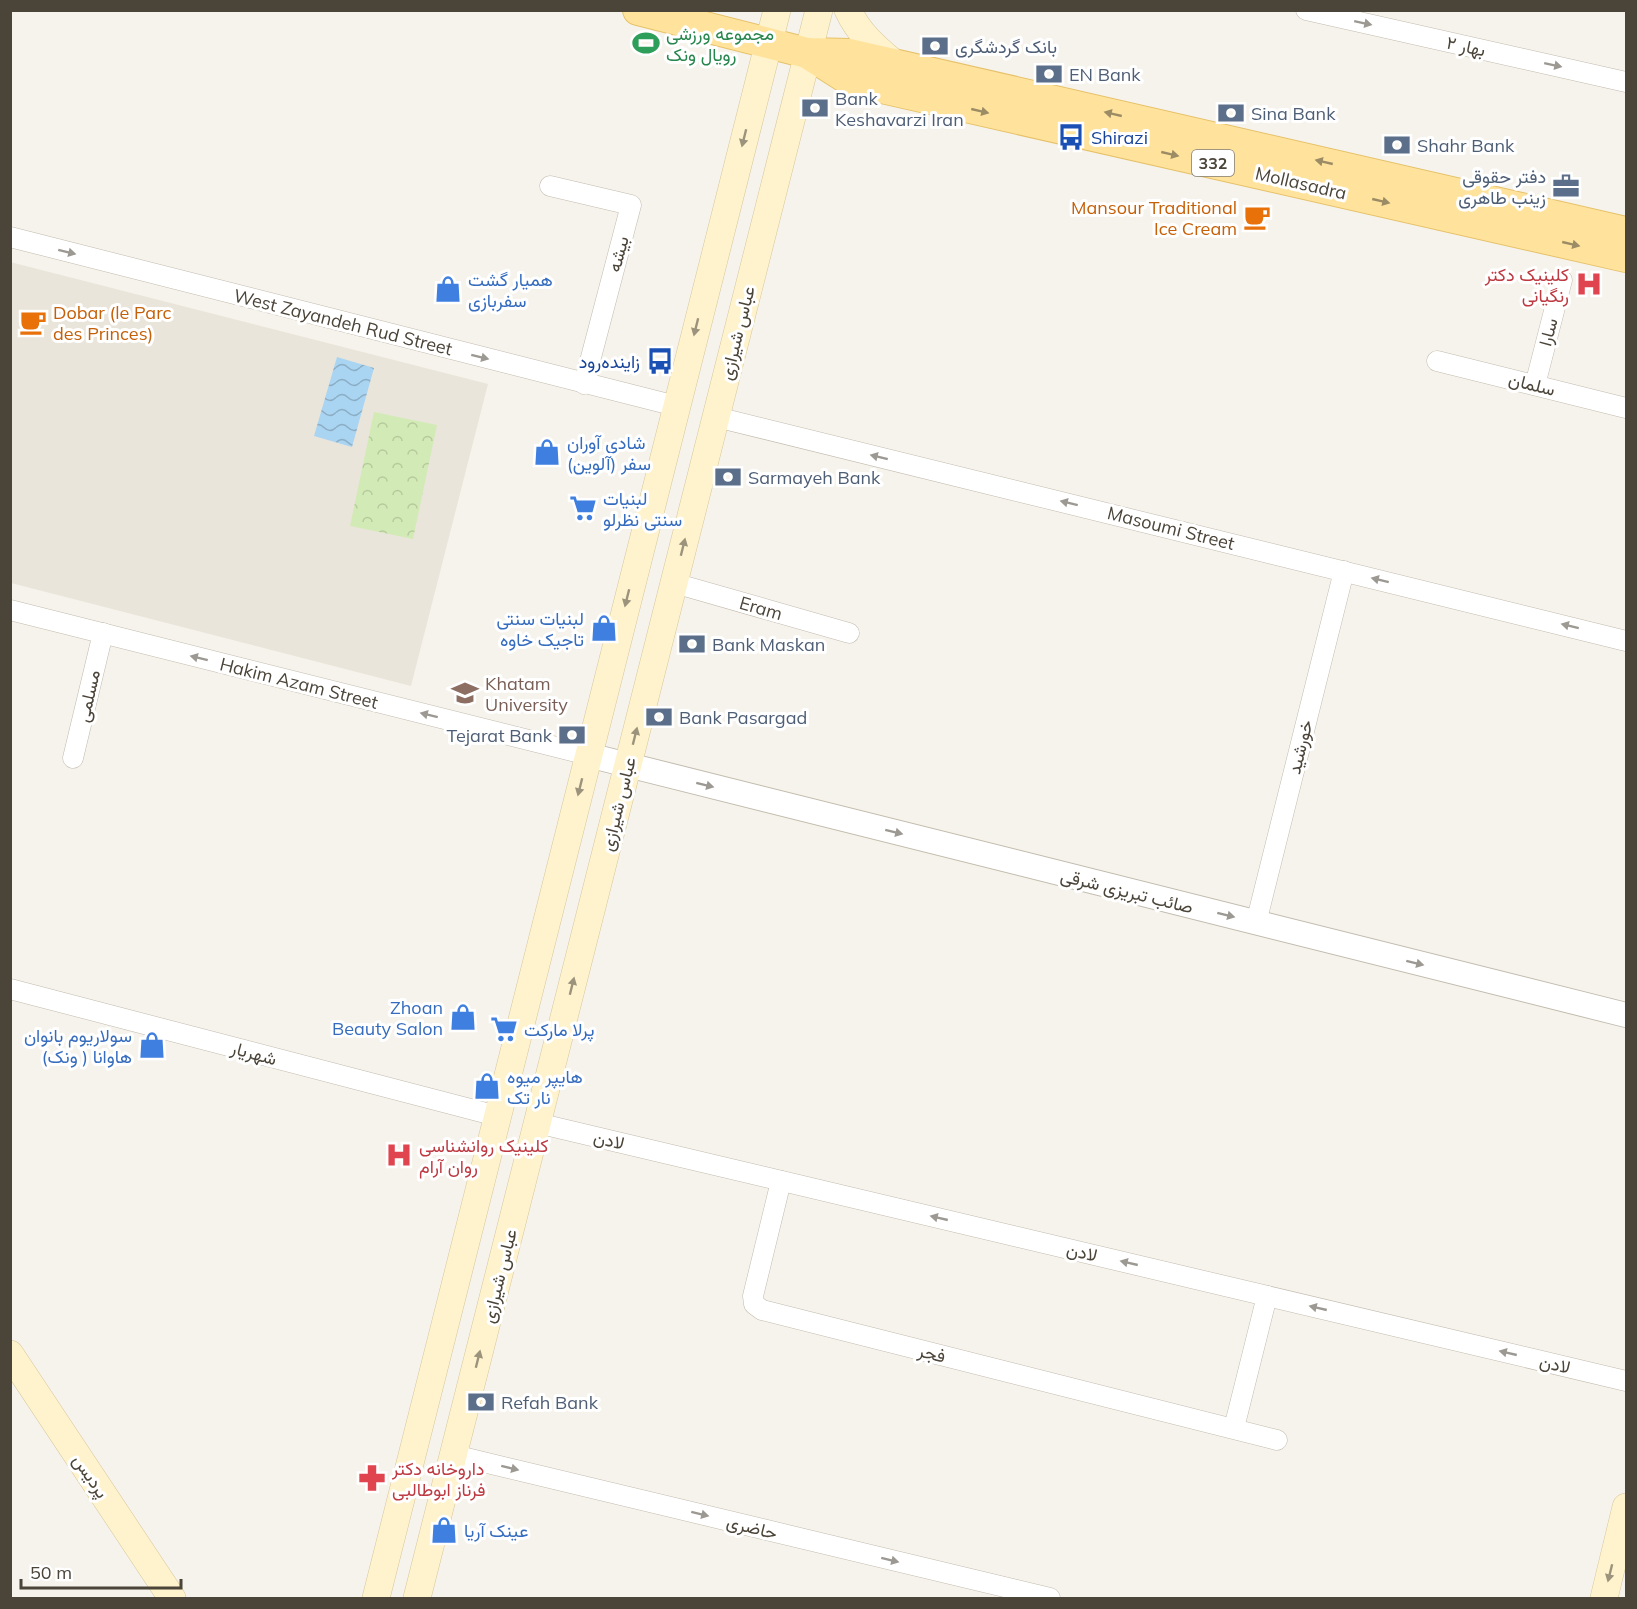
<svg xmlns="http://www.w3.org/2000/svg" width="1637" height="1609" font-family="Mulish,Vazirmatn,sans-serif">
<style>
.residential{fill:#eae5da}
.park{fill:url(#park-crowns)}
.water{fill:url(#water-waves)}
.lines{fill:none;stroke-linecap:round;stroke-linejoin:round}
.minor-casing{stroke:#c2bbae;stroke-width:21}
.tertiary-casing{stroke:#c2bbae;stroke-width:26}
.secondary-casing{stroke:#d6c79b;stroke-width:28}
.primary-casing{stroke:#e6c16a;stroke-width:32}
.minor{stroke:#fff;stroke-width:20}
.tertiary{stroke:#fff;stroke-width:24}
.secondary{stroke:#fff3cd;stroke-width:27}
.primary{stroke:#ffe39c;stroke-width:30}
.oneway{fill:#9c9892}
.oneway2{fill:#9c8c66}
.oneway3{fill:#9c937c}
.labels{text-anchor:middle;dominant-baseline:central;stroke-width:6;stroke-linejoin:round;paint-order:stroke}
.shield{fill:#fff;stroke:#817c74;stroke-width:1.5}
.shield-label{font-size:16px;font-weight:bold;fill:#4b4439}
.leisure-label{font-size:18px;fill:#27864d;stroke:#fff;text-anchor:start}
.service-label{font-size:18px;fill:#4e5e75;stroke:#fff;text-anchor:start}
.street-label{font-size:18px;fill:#4b4439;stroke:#fff}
.transit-label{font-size:18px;fill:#164399;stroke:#fff;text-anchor:start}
.food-label{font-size:18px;fill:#c56008;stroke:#fff;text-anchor:end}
.health-label{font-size:18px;fill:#be3a42;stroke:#fff;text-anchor:start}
.shop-label{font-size:18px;fill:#366cbe;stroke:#fff;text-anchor:start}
.education-label{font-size:18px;fill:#785e54;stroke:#fff;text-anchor:start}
</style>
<defs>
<pattern id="park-crowns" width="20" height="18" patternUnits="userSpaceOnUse" patternTransform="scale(1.5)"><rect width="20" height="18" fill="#d2eab5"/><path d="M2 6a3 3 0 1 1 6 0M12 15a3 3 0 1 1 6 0" fill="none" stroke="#b6ca9c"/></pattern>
<pattern id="water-waves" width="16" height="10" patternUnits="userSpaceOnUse" patternTransform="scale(1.5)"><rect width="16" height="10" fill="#a9d4f2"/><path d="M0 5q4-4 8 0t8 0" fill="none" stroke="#8caec5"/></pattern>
</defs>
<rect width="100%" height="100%" fill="#f6f3ec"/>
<path class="residential" d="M10 262 488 384 411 686 11 583Z"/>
<path class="park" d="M374 412 437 425 413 539 350 526Z"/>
<path class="water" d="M337 357 374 368 352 447 314 436Z"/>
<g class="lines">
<defs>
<g id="minor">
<path d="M1306 10 1626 82"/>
<path d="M550 186 631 205 584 384"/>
<path d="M10 237 676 406"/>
<path d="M1437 361 1626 408"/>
<path d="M1535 385 1562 280"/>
<path d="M716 417 1626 641"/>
<path d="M674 583 849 633"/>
<path d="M10 610 588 755"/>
<path d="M73 758 103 633"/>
<path d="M1256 923 1344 571"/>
<path d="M10 989 497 1116"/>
<path d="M537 1123 1626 1381"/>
<path d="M781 1181 753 1296 754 1304 762 1310 1277 1440"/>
<path d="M1234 1428 1267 1296"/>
<path d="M454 1455 1050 1598"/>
</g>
<path id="tertiary" d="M588 755 1626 1015"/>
<g id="secondary">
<path d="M848 10C859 34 876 48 895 64"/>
<path d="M10 1354 172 1598"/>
<path d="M376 1598 777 10"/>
<path d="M417 1598 819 10"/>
<path d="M1604 1598 1626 1507"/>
</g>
<g id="primary">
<path d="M638 10 807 53 850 54 1626 232"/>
<path d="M807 53 851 81 1626 257"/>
</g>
</defs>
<use href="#minor" class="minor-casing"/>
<use href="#tertiary" class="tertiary-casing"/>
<use href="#secondary" class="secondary-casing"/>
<use href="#primary" class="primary-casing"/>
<use href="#minor" class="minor"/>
<use href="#tertiary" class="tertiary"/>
<use href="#secondary" class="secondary"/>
<use href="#primary" class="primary"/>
</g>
<defs><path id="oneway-solid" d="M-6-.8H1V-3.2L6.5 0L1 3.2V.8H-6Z" transform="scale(1.5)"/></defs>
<g class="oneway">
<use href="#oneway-solid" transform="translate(1363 23) rotate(12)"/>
<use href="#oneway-solid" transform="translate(1553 65) rotate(12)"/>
<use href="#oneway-solid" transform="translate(67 252) rotate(14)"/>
<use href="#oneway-solid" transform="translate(480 357) rotate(14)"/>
<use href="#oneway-solid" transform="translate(879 457) rotate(-166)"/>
<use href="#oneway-solid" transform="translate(1069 503) rotate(-166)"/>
<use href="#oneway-solid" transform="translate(1380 580) rotate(-166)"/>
<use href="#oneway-solid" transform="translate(1570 626) rotate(-166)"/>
<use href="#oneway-solid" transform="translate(199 658) rotate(-166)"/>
<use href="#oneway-solid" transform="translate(429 715) rotate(-166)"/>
<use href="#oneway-solid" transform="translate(705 785) rotate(14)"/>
<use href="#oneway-solid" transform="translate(894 832) rotate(14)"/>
<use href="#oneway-solid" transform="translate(1226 915) rotate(14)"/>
<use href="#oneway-solid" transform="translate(1415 963) rotate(14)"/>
<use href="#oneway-solid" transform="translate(939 1218) rotate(-167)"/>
<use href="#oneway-solid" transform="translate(1129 1263) rotate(-167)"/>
<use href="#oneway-solid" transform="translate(1318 1308) rotate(-167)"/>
<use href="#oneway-solid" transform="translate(1508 1353) rotate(-167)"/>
<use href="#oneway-solid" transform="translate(510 1468) rotate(14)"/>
<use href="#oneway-solid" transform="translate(700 1514) rotate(14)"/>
<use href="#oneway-solid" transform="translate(890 1560) rotate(14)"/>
</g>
<g class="oneway2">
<use href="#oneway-solid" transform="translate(980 111) rotate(13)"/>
<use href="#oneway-solid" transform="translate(1113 114) rotate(-167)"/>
<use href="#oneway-solid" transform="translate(1170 154) rotate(13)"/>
<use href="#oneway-solid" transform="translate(1324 162) rotate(-167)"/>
<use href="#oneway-solid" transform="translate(1381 201) rotate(13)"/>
<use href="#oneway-solid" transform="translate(1571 244) rotate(13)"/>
</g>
<g class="oneway3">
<use href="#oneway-solid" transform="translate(744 138) rotate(104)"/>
<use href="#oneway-solid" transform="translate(696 327) rotate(104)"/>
<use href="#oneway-solid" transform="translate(683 547) rotate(-76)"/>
<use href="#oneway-solid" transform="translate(627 598) rotate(104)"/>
<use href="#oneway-solid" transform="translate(635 736) rotate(-76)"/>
<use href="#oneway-solid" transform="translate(580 787) rotate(104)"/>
<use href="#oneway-solid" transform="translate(572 986) rotate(-76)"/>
<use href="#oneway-solid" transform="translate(478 1359) rotate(-76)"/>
<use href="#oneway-solid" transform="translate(1610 1573) rotate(104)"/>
</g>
<defs>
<symbol id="stadium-bare" viewBox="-9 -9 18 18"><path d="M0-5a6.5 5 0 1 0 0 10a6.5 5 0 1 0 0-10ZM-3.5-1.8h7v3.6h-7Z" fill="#2e9e5b" stroke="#fff" stroke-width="2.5" paint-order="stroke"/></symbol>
<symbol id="bank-bare" viewBox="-9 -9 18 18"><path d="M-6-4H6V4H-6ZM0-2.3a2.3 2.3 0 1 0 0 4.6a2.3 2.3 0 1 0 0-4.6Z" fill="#5c6f8a" stroke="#fff" stroke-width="2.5" paint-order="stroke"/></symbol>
<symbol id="bus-bare" viewBox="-9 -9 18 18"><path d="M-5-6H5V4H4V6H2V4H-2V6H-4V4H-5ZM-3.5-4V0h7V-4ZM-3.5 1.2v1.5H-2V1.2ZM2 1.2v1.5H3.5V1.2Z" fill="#1a4fb4" stroke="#fff" stroke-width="2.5" paint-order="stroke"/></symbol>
<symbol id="office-bare" viewBox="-9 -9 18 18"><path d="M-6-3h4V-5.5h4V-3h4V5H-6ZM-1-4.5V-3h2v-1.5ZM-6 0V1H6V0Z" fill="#5c6f8a" stroke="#fff" stroke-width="2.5" paint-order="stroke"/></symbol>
<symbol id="cafe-bare" viewBox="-9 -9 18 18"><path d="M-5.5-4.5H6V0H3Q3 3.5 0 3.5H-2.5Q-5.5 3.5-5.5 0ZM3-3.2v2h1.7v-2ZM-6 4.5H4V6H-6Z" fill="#e8710a" stroke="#fff" stroke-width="2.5" paint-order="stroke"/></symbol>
<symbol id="hospital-bare" viewBox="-9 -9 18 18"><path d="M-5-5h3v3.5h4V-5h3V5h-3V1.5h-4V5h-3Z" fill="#e0444e" stroke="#fff" stroke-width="2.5" paint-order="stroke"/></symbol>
<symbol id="shop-bare" viewBox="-9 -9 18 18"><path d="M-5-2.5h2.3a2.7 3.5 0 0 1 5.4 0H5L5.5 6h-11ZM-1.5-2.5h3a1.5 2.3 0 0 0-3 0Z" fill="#3f7fe0" stroke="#fff" stroke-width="2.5" paint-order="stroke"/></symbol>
<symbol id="supermarket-bare" viewBox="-9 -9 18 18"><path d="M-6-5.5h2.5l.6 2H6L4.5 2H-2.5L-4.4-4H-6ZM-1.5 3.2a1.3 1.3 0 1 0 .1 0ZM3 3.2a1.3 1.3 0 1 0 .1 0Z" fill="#3f7fe0" stroke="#fff" stroke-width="2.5" paint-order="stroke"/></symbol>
<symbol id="university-bare" viewBox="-9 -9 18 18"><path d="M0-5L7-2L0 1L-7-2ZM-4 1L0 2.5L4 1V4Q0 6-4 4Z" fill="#8d6e63" stroke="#fff" stroke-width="2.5" paint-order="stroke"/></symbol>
<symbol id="pharmacy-bare" viewBox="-9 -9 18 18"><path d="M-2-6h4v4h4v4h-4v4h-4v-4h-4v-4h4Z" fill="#e0444e" stroke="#fff" stroke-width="2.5" paint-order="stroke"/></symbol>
</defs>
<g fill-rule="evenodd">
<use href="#stadium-bare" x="627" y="24" width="38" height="38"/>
<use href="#bank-bare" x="916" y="27" width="38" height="38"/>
<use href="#bank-bare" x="1030" y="55" width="38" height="38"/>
<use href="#bank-bare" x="796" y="89" width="38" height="38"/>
<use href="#bank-bare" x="1212" y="94" width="38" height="38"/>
<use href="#bus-bare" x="1052" y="118" width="38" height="38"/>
<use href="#bank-bare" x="1378" y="126" width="38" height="38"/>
<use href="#office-bare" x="1547" y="167" width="38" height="38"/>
<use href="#cafe-bare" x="1238" y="198" width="38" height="38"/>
<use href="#hospital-bare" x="1570" y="265" width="38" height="38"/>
<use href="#shop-bare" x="429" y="270" width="38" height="38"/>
<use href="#cafe-bare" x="14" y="303" width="38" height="38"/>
<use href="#bus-bare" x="641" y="342" width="38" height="38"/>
<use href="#shop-bare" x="528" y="433" width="38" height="38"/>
<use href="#bank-bare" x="709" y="458" width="38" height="38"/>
<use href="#supermarket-bare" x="564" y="489" width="38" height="38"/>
<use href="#shop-bare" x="585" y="609" width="38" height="38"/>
<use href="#bank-bare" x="673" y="625" width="38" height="38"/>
<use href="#university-bare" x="446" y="674" width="38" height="38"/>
<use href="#bank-bare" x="640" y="698" width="38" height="38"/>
<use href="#bank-bare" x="553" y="716" width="38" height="38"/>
<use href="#shop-bare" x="444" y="998" width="38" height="38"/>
<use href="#supermarket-bare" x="485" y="1010" width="38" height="38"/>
<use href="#shop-bare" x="133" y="1026" width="38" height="38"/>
<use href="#shop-bare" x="468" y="1067" width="38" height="38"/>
<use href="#hospital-bare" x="380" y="1136" width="38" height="38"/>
<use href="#bank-bare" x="462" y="1383" width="38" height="38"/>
<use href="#pharmacy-bare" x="353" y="1459" width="38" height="38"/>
<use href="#shop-bare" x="425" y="1511" width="38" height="38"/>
</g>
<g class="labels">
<rect class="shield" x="1192" y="150" width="42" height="26" rx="4.5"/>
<g class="shield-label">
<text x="1213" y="163">332</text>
</g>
<g class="leisure-label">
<text x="666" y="33">مجموعه ورزشی<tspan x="666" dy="21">رویال ونک</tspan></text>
</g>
<g class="service-label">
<text x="955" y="46">بانک گردشگری</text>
<text x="1069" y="74">EN Bank</text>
<text x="835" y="98">Bank<tspan x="835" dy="21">Keshavarzi Iran</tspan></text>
<text x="1251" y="113">Sina Bank</text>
<text x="1417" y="145">Shahr Bank</text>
<text x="1546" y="176" text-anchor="end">دفتر حقوقی<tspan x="1546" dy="21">زینب طاهری</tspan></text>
<text x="748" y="477">Sarmayeh Bank</text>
<text x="712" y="644">Bank Maskan</text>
<text x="679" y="717">Bank Pasargad</text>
<text x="552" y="735" text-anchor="end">Tejarat Bank</text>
<text x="501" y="1402">Refah Bank</text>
</g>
<g class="street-label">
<text transform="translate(1466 46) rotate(12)">بهار ۲</text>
<text transform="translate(1301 183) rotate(13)">Mollasadra</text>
<text transform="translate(618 254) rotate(-75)">بیشه</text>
<text transform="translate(343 322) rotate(14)">West Zayandeh Rud Street</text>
<text transform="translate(1548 332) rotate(-75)">سارا</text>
<text transform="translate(737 333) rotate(-76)">عباس شیرازی</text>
<text transform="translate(1532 384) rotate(14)">سلمان</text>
<text transform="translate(1171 528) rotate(14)">Masoumi Street</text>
<text transform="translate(761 608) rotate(16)">Eram</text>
<text transform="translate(299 683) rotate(14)">Hakim Azam Street</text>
<text transform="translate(88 696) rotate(-77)">مسلمی</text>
<text transform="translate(1300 747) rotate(-76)">خورشید</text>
<text transform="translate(618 804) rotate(-76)">عباس شیرازی</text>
<text transform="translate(1127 891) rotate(14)">صائب تبریزی شرقی</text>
<text transform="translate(254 1053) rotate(15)">شهریار</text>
<text transform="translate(609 1140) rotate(13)">لادن</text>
<text transform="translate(1082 1252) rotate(13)">لادن</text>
<text transform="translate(499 1276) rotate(-76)">عباس شیرازی</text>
<text transform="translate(932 1353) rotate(14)">فجر</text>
<text transform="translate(1555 1364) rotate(13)">لادن</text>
<text transform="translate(91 1476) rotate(56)">پردیس</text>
<text transform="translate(752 1527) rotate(14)">حاضری</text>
</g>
<g class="transit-label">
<text x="1091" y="137">Shirazi</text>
<text x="640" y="361" text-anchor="end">زاینده‌رود</text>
</g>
<g class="food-label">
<text x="1237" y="207">Mansour Traditional<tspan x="1237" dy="21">Ice Cream</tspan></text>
<text x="53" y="312" text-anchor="start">Dobar (le Parc<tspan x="53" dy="21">des Princes)</tspan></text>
</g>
<g class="health-label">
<text x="1569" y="274" text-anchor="end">کلینیک دکتر<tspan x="1569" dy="21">رنگیانی</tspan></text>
<text x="419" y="1145">کلینیک روانشناسی<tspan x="419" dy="21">روان آرام</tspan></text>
<text x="392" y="1468">داروخانه دکتر<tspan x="392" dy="21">فرناز ابوطالبی</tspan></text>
</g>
<g class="shop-label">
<text x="468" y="279">همیار گشت<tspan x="468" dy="21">سفربازی</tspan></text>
<text x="567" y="442">شادی آوران<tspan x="567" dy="21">سفر (آلوین)</tspan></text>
<text x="603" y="498">لبنیات<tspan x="603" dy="21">سنتی نظرلو</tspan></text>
<text x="584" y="618" text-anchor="end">لبنیات سنتی<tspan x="584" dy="21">تاجیک خاوه</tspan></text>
<text x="443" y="1007" text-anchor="end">Zhoan<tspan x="443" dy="21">Beauty Salon</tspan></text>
<text x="524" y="1029">پرلا مارکت</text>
<text x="132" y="1035" text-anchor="end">سولاریوم بانوان<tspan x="132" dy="21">هاوانا ( ونک)</tspan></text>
<text x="507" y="1076">هایپر میوه<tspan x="507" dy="21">نار تک</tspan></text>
<text x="464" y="1530">عینک آریا</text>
</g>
<g class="education-label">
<text x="485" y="683">Khatam<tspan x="485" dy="21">University</tspan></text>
</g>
</g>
<rect width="1637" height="1609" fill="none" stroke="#4b4439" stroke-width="24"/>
<path d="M21 1579v9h160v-9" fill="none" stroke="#4b4439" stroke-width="3"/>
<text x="30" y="1579" font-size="18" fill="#4b4439" stroke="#ffffff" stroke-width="4.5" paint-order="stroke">50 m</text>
</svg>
